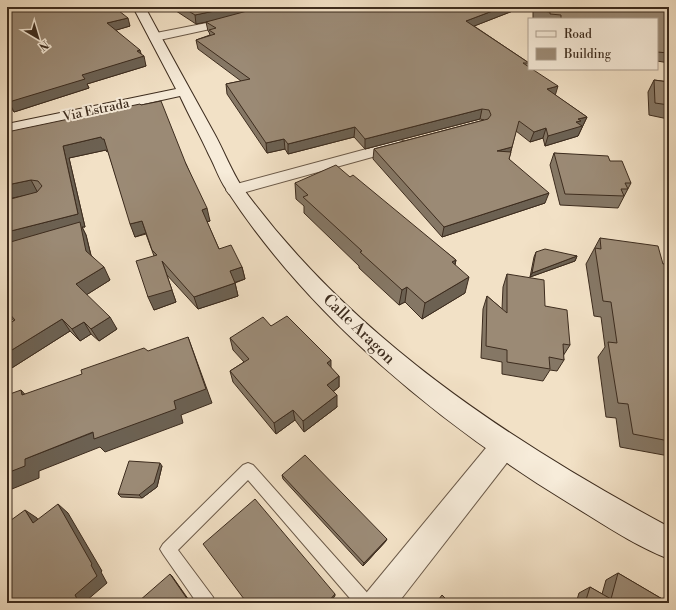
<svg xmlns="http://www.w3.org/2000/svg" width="676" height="610" font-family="'Libre Bodoni',serif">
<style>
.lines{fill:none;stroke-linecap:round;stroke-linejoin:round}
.lane-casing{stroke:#6a5948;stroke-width:2}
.street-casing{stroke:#6a5948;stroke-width:2}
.secondary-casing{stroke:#3d2c1e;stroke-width:2}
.lane{fill:#f7ecda;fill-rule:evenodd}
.street{fill:#f7ecda;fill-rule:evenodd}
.secondary{fill:#f7ecda;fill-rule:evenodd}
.wall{fill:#857765;stroke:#3d2c1e}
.shaded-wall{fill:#6c6152;stroke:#3d2c1e}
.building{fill:#9b8a75;stroke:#3d2c1e}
.labels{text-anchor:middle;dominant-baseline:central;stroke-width:4;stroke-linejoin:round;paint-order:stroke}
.far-street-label{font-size:13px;fill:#3d2c1e;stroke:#f7ecda}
.street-label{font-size:16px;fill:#3d2c1e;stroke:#f7ecda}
</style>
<rect width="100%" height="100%" fill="#f2e1c6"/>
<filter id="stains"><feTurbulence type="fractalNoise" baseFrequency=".005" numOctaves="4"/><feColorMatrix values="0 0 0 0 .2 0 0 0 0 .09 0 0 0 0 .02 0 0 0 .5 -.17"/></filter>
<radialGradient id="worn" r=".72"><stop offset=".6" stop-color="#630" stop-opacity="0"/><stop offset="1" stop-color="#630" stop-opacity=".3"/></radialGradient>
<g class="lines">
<defs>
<path id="lane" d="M248 463 253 465 371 597 373 603H354L248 480 178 550 213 597 215 603H197L163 554 160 549 163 544 243 465Z"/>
<g id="street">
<path d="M266 7H282L281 9 224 26 155 41 151 40 149 37 151 34 222 20Z"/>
<path d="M400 140 405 142 408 145 405 148 235 195 229 194 226 190 229 186Z"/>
<path d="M504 434 513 437 517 446 513 455 398 603H362L367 592 495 437Z"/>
</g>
<path id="secondary" d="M133 7H145C168 50 191 91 214 133 223 149 232 172 242 187 351 337 508 440 669 527V559C633 545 600 522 567 502 439 423 309 317 226 189 219 179 215 166 209 155 200 135 189 116 180 96L7 134V124L176 89Z"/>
</defs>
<use href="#lane" class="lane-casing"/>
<use href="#street" class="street-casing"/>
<use href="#secondary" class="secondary-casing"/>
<use href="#lane" class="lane"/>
<use href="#street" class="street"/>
<use href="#secondary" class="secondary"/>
</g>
<g class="wall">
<path d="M7 7 130 26 116 30 141 55 146 66 87 84 89 88 14 112 7 102Z"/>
<path d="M170 7H261L241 13 262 7H523L474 26 529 63V66L555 95 587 117 578 136 545 146 543 138 530 142 516 131 509 159 545 203 442 237 373 159 374 149 484 120 480 119 365 149 354 137 288 154 285 149 267 153 227 94 226 84 241 81 198 49 196 40 210 35 209 32 208 31 206 22 216 20 196 24Z"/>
<path d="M533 7H669V63L657 61V19H533Z"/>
<path d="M654 80 669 82V123L668 119 649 115 648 92Z"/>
<path d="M141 105 186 164 210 221 207 222 219 249 242 267 245 279 235 283 238 296 198 309 166 274 176 302 154 310V256L146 234 135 237 108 151 107 152 106 150 69 158 85 227H82L86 235 91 255 110 280 86 295 117 329 99 341 91 334 80 341 70 331 7 371 14 321 7 313V134Z"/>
<path d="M554 153 610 161 631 183 618 208 560 205 550 165Z"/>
<path d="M350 177 456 260 455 265 465 293 422 319 405 302 399 305 359 268V266L304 213V206L296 199 295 183Z"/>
<path d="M600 238 663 264H669V456L620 447 616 418 606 417 598 357 605 347 601 317 594 316 586 264Z"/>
<path d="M536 252 577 256 575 261 530 277 534 257Z"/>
<path d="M507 274 545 306 570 345 563 356 564 360 557 371 550 370 543 381 502 374V362L481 358 483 309 487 296 502 309 503 287Z"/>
<path d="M271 326 331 368 339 376V387L333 392 337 407 304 432 295 420 276 434 233 382 230 371 244 362 233 350 230 338Z"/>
<path d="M162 466 157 487 142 498 121 497 118 494Z"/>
<path d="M282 475 386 541 363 566 283 479Z"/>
<path d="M618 573 669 603H576L579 593 590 587 602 594 606 580Z"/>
</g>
<g class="shaded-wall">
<path d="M231 7H261L222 19 196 24 195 15Z"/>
<path d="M503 7H523L464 30 466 21Z"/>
<path d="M128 18 130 26 110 32 107 23Z"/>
<path d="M140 50 142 57 144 56 146 66 87 84 89 88 14 112 9 102Z"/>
<path d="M558 86 555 96 547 89Z"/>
<path d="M482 109 480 119 365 149V139Z"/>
<path d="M587 117 578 136 545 146 548 136 578 119Z"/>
<path d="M355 127 354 137 288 154V144Z"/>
<path d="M546 128 543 138 530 142 534 132Z"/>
<path d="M101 137 104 139 109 151 107 152 106 150 69 158 85 227H82L86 235 93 264 7 247V232L78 214 63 146Z"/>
<path d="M284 139 285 149 267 153 266 143Z"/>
<path d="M512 147 509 157 497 151Z"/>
<path d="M31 180 38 193 7 199V185Z"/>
<path d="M549 193 545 203 442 237 444 227Z"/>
<path d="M207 208 210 221 205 222 202 210Z"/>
<path d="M142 221 146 233 135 237 130 224Z"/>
<path d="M577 256 575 261 530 277 532 273Z"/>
<path d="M456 260 452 276V262Z"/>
<path d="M162 261 176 302 154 310 148 297Z"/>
<path d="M104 267 110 280 83 297 76 284Z"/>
<path d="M242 267 245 279 233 283 230 271Z"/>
<path d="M469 277 465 293 422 319 425 303Z"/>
<path d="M235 283 238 296 198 309 194 297Z"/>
<path d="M407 287 405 302 399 305 402 290Z"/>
<path d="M110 317 117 329 99 341 91 329Z"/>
<path d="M62 319 70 331 7 371V353Z"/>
<path d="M84 322 91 334 80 341 72 329Z"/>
<path d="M188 337 212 403 181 415 183 423 105 452 100 447 39 471V478L7 491V473L25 459 174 401Z"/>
<path d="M331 360V372L327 363Z"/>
<path d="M339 376V387L327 396V385Z"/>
<path d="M21 390 34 404 22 395Z"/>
<path d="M337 395V407L304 432 303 421Z"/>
<path d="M293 410 295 420 276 434 274 423Z"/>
<path d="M160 463 162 466 157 487 142 498 139 495Z"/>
<path d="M58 504 68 513 102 571 101 572 107 583 86 601 87 603H79L75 595Z"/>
<path d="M25 510 37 518 44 531 33 523Z"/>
<path d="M387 539 386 541 363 566 364 563Z"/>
<path d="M170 574 172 576 191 603H190Z"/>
<path d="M335 594V596L329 603H327Z"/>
</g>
<g class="building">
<path d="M7 7H114L128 18 107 23 140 50 137 51 144 56 82 75 85 79 9 102 7 99Z"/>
<path d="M182 7H231L220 10 195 15Z"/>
<path d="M262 7H503L466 21 529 63H523L529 67V69H532L558 86 547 89 587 117 578 119 581 121 576 122 582 126 548 136 546 128 534 132 519 121 512 147 497 151 511 152 509 159 549 193 444 227 374 149 488 119 491 115 489 110 482 109 365 139 355 127 288 144 284 139 266 143 226 84 250 79 196 40 215 34 209 30 216 28 206 22Z"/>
<path d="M535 7H669V53L657 52V19H561V15L550 14V12L535 10Z"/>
<path d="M654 80 669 82V105L655 103Z"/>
<path d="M161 101 186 164 207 208 202 210 219 249 231 245 242 267 230 271 235 283 194 297 162 261 172 290 148 297 136 261 157 255 152 250 142 221 130 224 104 139H102L101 137 63 146 78 214 7 232V200L37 192 42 186 38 181 31 180 7 185V132L140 104 141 105Z"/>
<path d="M554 153 608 156 610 161H622L631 183H625L628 189H621L624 196 565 194Z"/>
<path d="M336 165 350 177 353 175 456 260 452 262 469 277 425 303 407 287 402 290 360 252 362 251 303 197 308 195 295 183Z"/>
<path d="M80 222 86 251 104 267 76 284 110 317 91 329 84 322 72 329 62 319 7 353V325L15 320 7 311V243Z"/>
<path d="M600 238 658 246 663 264H669V441L633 434 628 404 618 403 608 342 617 343 611 302 603 301 595 248 601 249Z"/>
<path d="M545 249 577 256 532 273 536 252Z"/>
<path d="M507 274 544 280 545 306 567 310 570 345 563 344 564 360 549 357 550 369 507 362V350L486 346 487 296 507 313Z"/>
<path d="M287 316 331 360 327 363 339 376 327 385 337 395 303 421 293 410 274 423 230 371 249 359 230 338 263 317 271 326Z"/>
<path d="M188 337 206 389 174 401 176 409 94 439 93 432 25 459V466L7 473V395L21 390 22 395 82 374 81 370 144 348 148 351Z"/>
<path d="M305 455 387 539 364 563 282 475Z"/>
<path d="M129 461 160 463 154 483 139 495 118 494Z"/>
<path d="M255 499 335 594 327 603H247L203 544Z"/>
<path d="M58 504 92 564 91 565 97 576 75 595 79 603H7V523L25 510 33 523Z"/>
<path d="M618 573 669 603H585L590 587 611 599Z"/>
<path d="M170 574 190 603H140L139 601Z"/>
<path d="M442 595 450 603H436Z"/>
</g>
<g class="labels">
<g class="far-street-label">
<text transform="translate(96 110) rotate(-12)">Via Estrada</text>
</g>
<g class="street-label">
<text transform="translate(359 329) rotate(44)">Calle Aragon</text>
</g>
</g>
<rect width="676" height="610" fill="none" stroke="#f2e1c6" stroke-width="24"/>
<rect x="8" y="8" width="660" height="594" fill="none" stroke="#3d2c1e" stroke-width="2"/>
<rect x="12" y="12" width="652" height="586" fill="none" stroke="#3d2c1e"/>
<rect x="528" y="18" width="130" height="52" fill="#f7ecda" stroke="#ad9f8f"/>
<rect x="536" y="31" width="20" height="6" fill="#f7ecda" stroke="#ad9f8f"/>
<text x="564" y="38" font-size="12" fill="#3d2c1e">Road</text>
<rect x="536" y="48" width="20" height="12" fill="#9b8a75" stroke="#ad9f8f"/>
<text x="564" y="58" font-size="12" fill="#3d2c1e">Building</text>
<g transform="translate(38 38) rotate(142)" stroke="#f7ecda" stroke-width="3" paint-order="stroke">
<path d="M0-3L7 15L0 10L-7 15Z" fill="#3d2c1e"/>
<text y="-6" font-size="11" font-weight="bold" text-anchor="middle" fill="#3d2c1e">N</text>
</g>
<rect width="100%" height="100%" filter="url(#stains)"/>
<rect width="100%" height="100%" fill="url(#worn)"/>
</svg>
